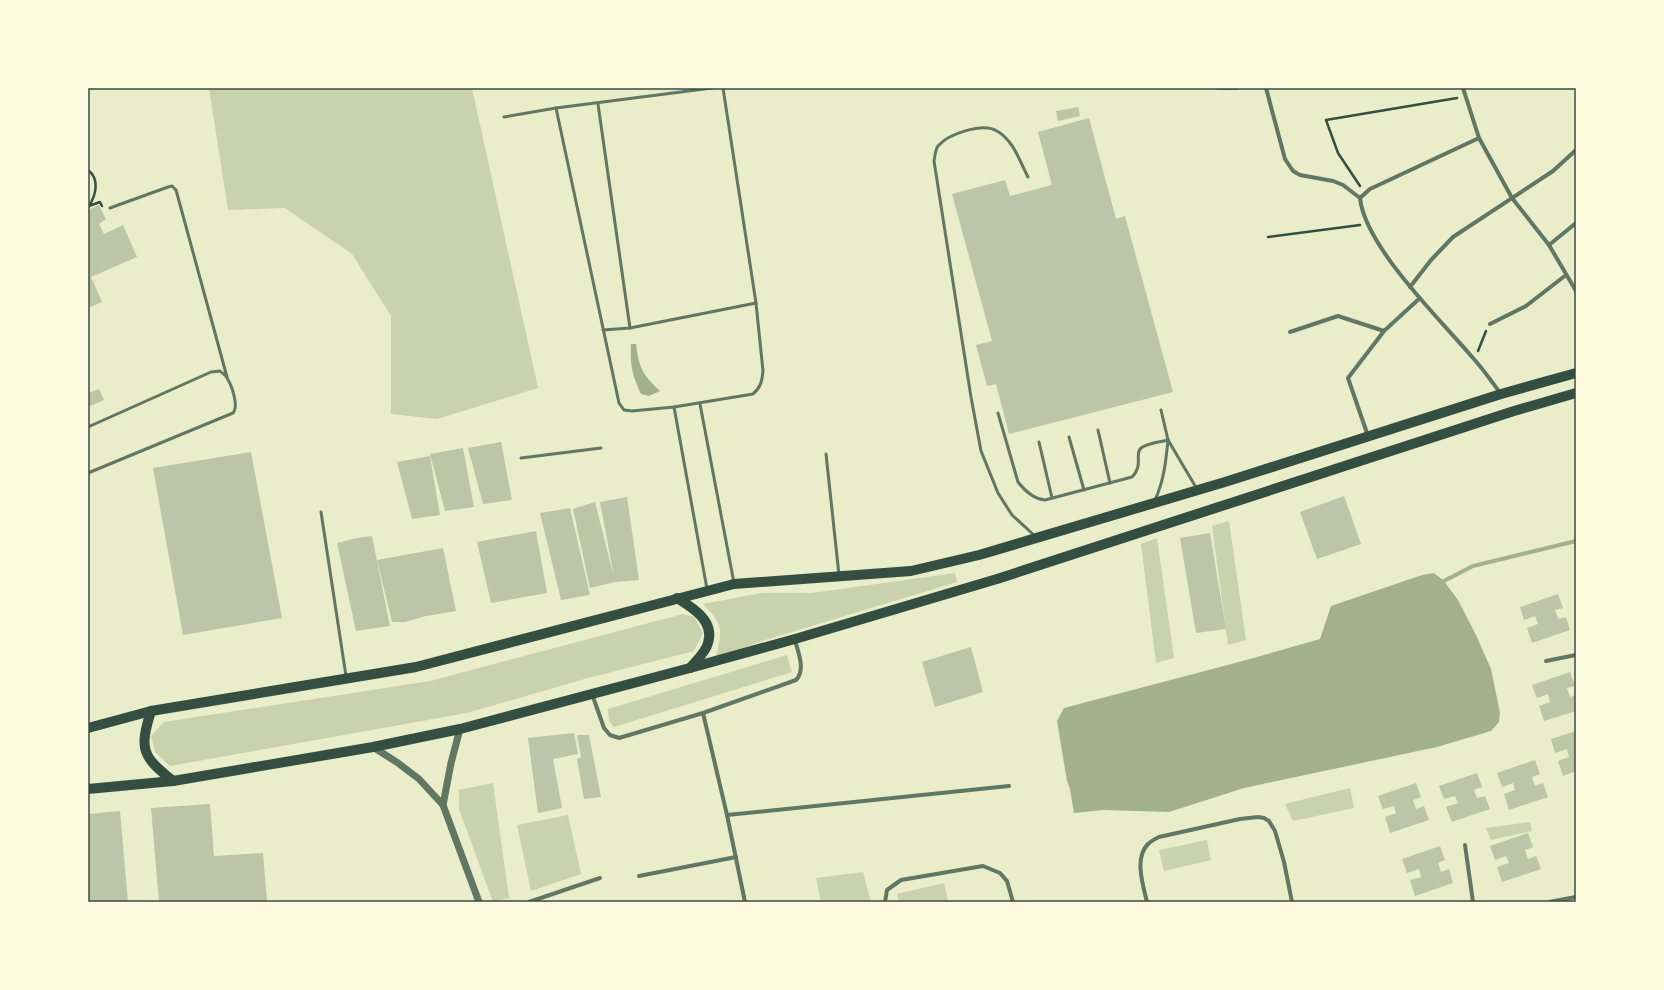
<svg xmlns="http://www.w3.org/2000/svg" width="1664" height="990" font-family="Mulish,sans-serif">
<style>
.green{fill:#cad2ad}
.water{fill:#a3b18a}
.lines{fill:none;stroke-linecap:round;stroke-linejoin:round}
.stream{stroke:#a3b18a;stroke-width:4}
.building{fill:#bcc5a7}
.path{stroke:#344e41;stroke-width:2.5}
.service{stroke:#617663;stroke-width:3}
.minor{stroke:#617663;stroke-width:4}
.tertiary{stroke:#617663;stroke-width:7}
.primary{stroke:#344e41;stroke-width:10}
.neatline{fill:none;stroke:#344e41;stroke-width:1.5}
</style>
<rect width="100%" height="100%" fill="#e9edc9"/>
<g class="green">
<path d="M209 88H472L538 388 437 419 391 414V316L352 254 285 208 228 210Z"/>
<path d="M1229 521 1246 640 1228 645 1212 526Z"/>
<path d="M1157 538 1174 658 1156 663 1141 544Z"/>
<path d="M955 573 957 582 762 641 716 658C722 629 724 625 703 604L761 593H812Z"/>
<path d="M683 614 694 617 703 633 694 651 588 678 467 713 170 766 155 752 151 736 164 722 430 681Z"/>
<path d="M787 655 792 672 614 727 609 721 608 709Z"/>
<path d="M493 783 509 898 493 902 459 809V790Z"/>
<path d="M1350 788 1354 808 1293 821 1285 804Z"/>
<path d="M568 815 581 874 531 891 517 825Z"/>
<path d="M1530 822 1532 831 1491 840 1486 828Z"/>
<path d="M1207 840 1211 860 1164 871 1159 850Z"/>
<path d="M863 872 871 902H821L816 878Z"/>
<path d="M944 883 948 902H899L897 894Z"/>
</g>
<g class="water">
<path d="M631 344H636C639 368 642 374 660 391L649 396 641 394C632 374 630 366 631 344Z"/>
<path d="M1434 573 1444 581 1458 600 1476 635 1491 669 1500 713 1499 722 1491 731 1437 747 1244 788 1169 812 1103 810 1074 813 1070 789 1067 781 1057 721 1064 708 1239 662 1320 639 1331 606 1422 575Z"/>
</g>
<g class="lines">
<path class="stream" d="M1444 581 1473 566 1576 541"/>
</g>
<g class="building">
<path d="M1078 107 1080 116 1058 121 1056 111Z"/>
<path d="M1089 118 1116 219 1125 216 1173 392 1009 434 996 384 987 386 976 345 992 341 952 194 1005 180 1010 196 1052 185 1038 132Z"/>
<path d="M99 205 106 219 99 224 104 234 123 225 137 257 91 277 102 302 88 308V210Z"/>
<path d="M99 389 104 400 88 407V393Z"/>
<path d="M501 442 512 500 483 504 468 448Z"/>
<path d="M463 448 474 507 445 511 430 454Z"/>
<path d="M251 452 282 618 183 635 153 468Z"/>
<path d="M430 456 440 515 412 519 397 462Z"/>
<path d="M1344 496 1361 544 1317 559 1300 512Z"/>
<path d="M627 497 639 580 615 582 590 588 573 509 595 502 614 577 600 502Z"/>
<path d="M570 508 590 595 561 600 540 513Z"/>
<path d="M536 531 547 593 491 603 477 542Z"/>
<path d="M1210 533 1226 629 1196 633 1180 538Z"/>
<path d="M372 536 390 626 356 631 337 543 357 538Z"/>
<path d="M443 548 456 611 426 616 405 622H392L377 560Z"/>
<path d="M1558 594 1563 608 1555 610 1558 619 1566 617 1570 630 1532 643 1527 628 1538 624 1535 616 1524 620 1520 607Z"/>
<path d="M971 647 983 692 935 707 922 662Z"/>
<path d="M1570 672 1575 686 1567 688 1570 697 1576 695V711L1544 721 1539 706 1550 702 1548 694 1537 698 1532 685Z"/>
<path d="M1576 731V771L1563 776 1558 761 1569 757 1567 749 1555 753 1551 739Z"/>
<path d="M574 733 578 754 553 759 562 808 538 813 528 738Z"/>
<path d="M577 735H589L601 797 584 799 577 759 581 757Z"/>
<path d="M1535 760 1540 774 1532 777 1535 786 1543 783 1548 797 1509 810 1504 794 1515 790 1513 783 1502 787 1497 773Z"/>
<path d="M1477 773 1482 787 1474 790 1477 798 1485 796 1490 809 1452 822 1446 807 1458 803 1455 796 1444 799 1439 786Z"/>
<path d="M1416 783 1421 797 1413 800 1416 809 1424 806 1429 820 1390 833 1385 817 1396 813 1394 806 1383 809 1378 796Z"/>
<path d="M210 804 214 856 263 853 267 902H159L151 808Z"/>
<path d="M120 811 128 902H88V814Z"/>
<path d="M1528 833 1533 847 1525 850 1528 859 1536 856 1541 869 1502 882 1497 867 1509 863 1506 856 1495 860 1490 846Z"/>
<path d="M1440 846 1445 860 1438 863 1441 872 1449 869 1453 883 1415 896 1410 880 1421 877 1419 869 1407 873 1402 859Z"/>
</g>
<g class="lines">
<g class="path">
<path d="M88 170C100 179 96 195 89 206L100 202 102 206"/>
<path d="M1360 186 1338 153 1326 120 1457 98"/>
<path d="M1268 237 1360 225"/>
<path d="M1478 351 1486 331"/>
</g>
<g class="service">
<path d="M598 104 630 328"/>
<path d="M556 108 619 403 624 410 632 411 674 407 753 394C761 387 762 381 763 371L756 303 723 88"/>
<path d="M504 117 556 108 712 88"/>
<path d="M1028 177C1019 160 1014 141 997 131 983 122 948 134 938 146 935 150 935 157 934 161L971 397 981 451 998 493 1012 515 1035 536"/>
<path d="M110 208 168 187 172 186 176 190 227 377"/>
<path d="M603 330 630 328 756 303"/>
<path d="M700 404 734 583"/>
<path d="M674 407 707 589"/>
<path d="M1161 410 1168 440 1197 489"/>
<path d="M998 413 1018 482C1025 491 1033 499 1045 500L1132 477C1144 465 1134 454 1141 448 1147 443 1160 442 1168 440"/>
<path d="M88 427 211 372 220 371C223 374 226 375 227 378 232 386 239 406 233 413L88 473"/>
<path d="M1098 430 1110 483"/>
<path d="M1069 437 1084 490"/>
<path d="M1039 442 1052 498"/>
<path d="M826 454 839 575"/>
<path d="M521 458 601 448"/>
<path d="M1155 500C1164 481 1166 460 1168 440"/>
<path d="M321 512 346 676"/>
</g>
<g class="minor">
<path d="M1218 88H1237"/>
<path d="M1266 88 1285 159 1293 171 1300 175 1333 181 1343 185 1360 198C1365 247 1441 320 1473 358 1483 369 1492 382 1501 394"/>
<path d="M1463 88 1479 138 1512 198 1549 245"/>
<path d="M1360 198 1370 189 1479 138"/>
<path d="M1576 223 1549 245 1576 291"/>
<path d="M1410 287 1431 260 1453 237 1553 171 1576 150"/>
<path d="M1490 324 1526 306 1566 275"/>
<path d="M1290 332 1338 316 1384 331"/>
<path d="M1368 436 1348 378 1384 331 1420 298"/>
<path d="M1546 661 1576 655"/>
<path d="M592 694 604 728 610 735 619 738 703 713 796 680C806 670 798 652 795 640"/>
<path d="M703 713 727 815 745 902"/>
<path d="M727 815 1009 786"/>
<path d="M1465 845 1473 902"/>
<path d="M639 876 736 857"/>
<path d="M529 902 600 878"/>
<path d="M885 902 887 890 901 880 983 866 1000 873 1007 881 1013 902"/>
<path d="M1147 902C1143 885 1134 858 1148 844 1151 841 1155 839 1159 837L1240 819 1258 817 1264 818 1269 821 1275 831 1284 862 1292 902"/>
<path d="M1549 902 1576 897"/>
</g>
<g class="tertiary">
<path d="M373 747 398 763 419 779 443 805 479 902"/>
<path d="M443 805 451 763 460 729"/>
</g>
<g class="primary">
<path d="M677 598C693 608 715 621 708 643 706 652 696 661 690 668"/>
<path d="M151 711C139 750 142 756 173 781"/>
<path d="M88 728 151 711 416 667 734 584 911 571 979 555 1225 482 1501 394 1576 373"/>
<path d="M88 789 173 781 373 747 460 729 690 668 795 639 997 579 1514 411 1576 393"/>
</g>
</g>
<rect width="1664" height="990" fill="none" stroke="#fefae0" stroke-width="178"/>
<rect x="89" y="89" width="1486" height="812" class="neatline"/>
</svg>
